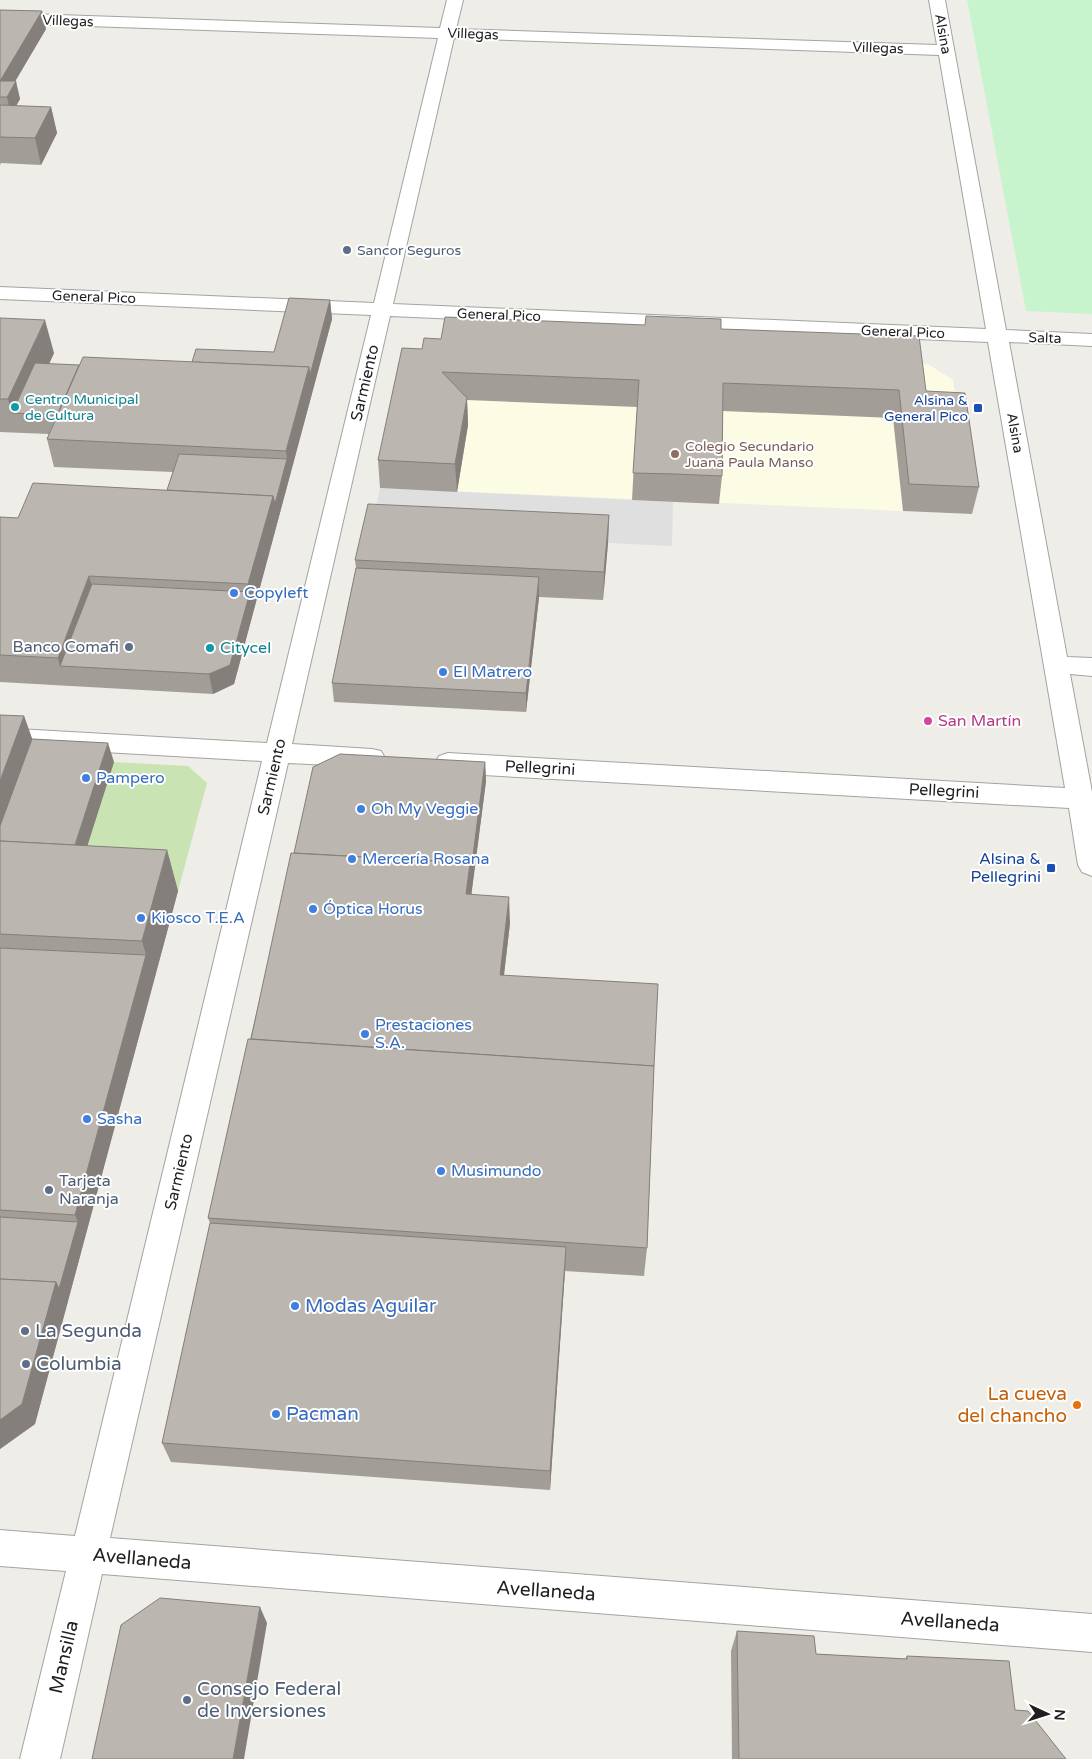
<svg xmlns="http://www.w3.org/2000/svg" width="1092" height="1759" font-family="'Varela Round',sans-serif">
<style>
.education{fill:#fbfce3}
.grass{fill:#c9e4b2}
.park{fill:#c8f4cd}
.parking{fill:#dfdfdf}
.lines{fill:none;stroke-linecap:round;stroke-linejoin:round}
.minor-casing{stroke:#a3a3a3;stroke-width:2}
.minor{fill:#fff;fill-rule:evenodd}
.wall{fill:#a29d97}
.shaded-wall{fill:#847f7b}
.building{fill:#bcb6b0;stroke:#847f7b}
.service-dot{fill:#5c6f8a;stroke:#fff;stroke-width:2}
.culture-dot{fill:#0f9aa8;stroke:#fff;stroke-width:2}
.transit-dot{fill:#1a4fb4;stroke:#fff;stroke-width:2}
.education-dot{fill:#8d6e63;stroke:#fff;stroke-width:2}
.shop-dot{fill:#3f7fe0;stroke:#fff;stroke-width:2}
.hotel-dot{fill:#d1479c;stroke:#fff;stroke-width:2}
.food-dot{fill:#e8710a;stroke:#fff;stroke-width:2}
.labels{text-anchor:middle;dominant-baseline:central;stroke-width:4;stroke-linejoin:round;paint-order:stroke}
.far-street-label{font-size:14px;fill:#1f1f1f;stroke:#fff}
.far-service-label{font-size:14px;fill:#4e5e75;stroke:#fff;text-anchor:start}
.far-culture-label{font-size:14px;fill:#0d838f;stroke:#fff;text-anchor:start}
.far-transit-label{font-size:14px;fill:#164399;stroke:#fff;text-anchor:end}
.far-education-label{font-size:14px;fill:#785e54;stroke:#fff;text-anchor:start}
.street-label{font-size:16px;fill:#1f1f1f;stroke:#fff}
.shop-label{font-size:16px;fill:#366cbe;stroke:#fff;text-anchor:start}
.service-label{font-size:16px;fill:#4e5e75;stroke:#fff;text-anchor:end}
.culture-label{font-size:16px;fill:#0d838f;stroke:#fff;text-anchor:start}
.hotel-label{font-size:16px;fill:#b23c85;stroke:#fff;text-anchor:start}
.transit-label{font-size:16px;fill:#164399;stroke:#fff;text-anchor:end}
.near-shop-label{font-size:19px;fill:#366cbe;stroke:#fff;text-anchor:start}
.near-service-label{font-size:19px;fill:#4e5e75;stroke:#fff;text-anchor:start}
.near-food-label{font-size:19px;fill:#c56008;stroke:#fff;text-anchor:end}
.near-street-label{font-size:19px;fill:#1f1f1f;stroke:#fff}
</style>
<rect width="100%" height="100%" fill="#efede7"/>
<path class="education" d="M719 356 928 364 953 380 972 514 380 488 404 375Z"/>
<path class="grass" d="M114 762 188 766 207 783 178 891 75 885Z"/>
<path class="park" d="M967 0H1092V314L1026 311Z"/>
<path class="parking" d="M380 488 673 502 672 546 371 532Z"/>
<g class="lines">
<defs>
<path id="minor" d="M447 0H463L456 29 937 45 929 0H945L1006 330 1092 334V346L1009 342 1067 657 1092 658V676L1070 674 1092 792V876L1082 872 1078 865 1069 808 448 773 439 770 435 763 439 756 448 753 1065 788 988 342 390 316 292 744 372 749 381 751 385 758 381 765 372 767 288 763 110 1538 1092 1614V1652L102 1574 60 1759H20L66 1571 0 1566V1530L75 1536 262 761 0 746V728L267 743 371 315 0 299V287L374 303 438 38 0 23V13L440 28ZM454 38 939 55 986 329 393 304Z"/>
</defs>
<use href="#minor" class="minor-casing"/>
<use href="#minor" class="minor"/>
</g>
<g class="wall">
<path d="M0 10 42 11 46 29 15 81 20 99 16 106 51 107 57 133 41 165 1 163 0 165Z"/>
<path d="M330 300 332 319 234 684 213 694 0 682V517L18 518 167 490 173 472 54 467 47 439 49 434 0 432V318L54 353 49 364 79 365 192 362 274 352Z"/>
<path d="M721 329 926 391 979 487 972 514 903 511 893 418 723 411 722 476 719 504 632 500 637 407 467 400 468 425 457 492 380 488 378 460 422 349 441 339Z"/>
<path d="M609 515 608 543 603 600 539 597 526 712 334 702 332 683 356 568 355 560Z"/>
<path d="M0 715 24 716 32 739 114 762 87 846 167 850 178 891 35 1424 0 1449Z"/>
<path d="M485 762 486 781 471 895 510 923 504 975 654 1066 647 1248 644 1276 565 1271 550 1490 171 1462 162 1443 210 1223 208 1218 294 853Z"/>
<path d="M737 1631 816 1654 905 1659 907 1656 1015 1710 1066 1759H732L731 1651Z"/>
</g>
<g class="shaded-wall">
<path d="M42 11 46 29 6 97 0 81Z"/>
<path d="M16 81 20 99 11 115 7 97Z"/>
<path d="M51 107 57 133 41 165 35 138Z"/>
<path d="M330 300 332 319 234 684 213 694 209 674 250 592 248 584 273 496 287 459 286 451 309 367Z"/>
<path d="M45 320 54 353 26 414 12 413 8 399Z"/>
<path d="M467 398 468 425 457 492 455 464Z"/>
<path d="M609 515 608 543 603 600 604 572Z"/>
<path d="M89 576 97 603 60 666 58 658Z"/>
<path d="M539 577V597L526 712V693Z"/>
<path d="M24 716 39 758 0 862V781Z"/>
<path d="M108 743 114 762 75 885 68 867Z"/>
<path d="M485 762 486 781 468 921 466 894Z"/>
<path d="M167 850 178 891 35 1424 0 1449V1420L56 1282 78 1222 75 1215 146 955 142 941Z"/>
<path d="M509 897 510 923 501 1000 500 975Z"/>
<path d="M566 1247 565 1270 550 1490V1471Z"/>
<path d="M260 1607 267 1623 244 1759H233Z"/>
</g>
<g class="building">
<path d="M0 10 42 11 0 81H16L7 97H0Z"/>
<path d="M0 105 51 107 35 138 0 137Z"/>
<path d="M289 298 330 300 310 375 309 367 192 362 196 349 274 352Z"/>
<path d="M646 316 721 319V329L919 336 926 391 965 393 979 487 909 484 899 390 723 383 722 476 675 474 633 473 639 380 442 372 467 398 455 464 378 460 402 348 422 349 424 338 441 339 445 317 645 325Z"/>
<path d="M0 318 45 320 8 399H0Z"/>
<path d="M83 357 309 367 286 451 47 439Z"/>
<path d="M35 363 79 365 57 415 12 413Z"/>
<path d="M179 454 287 459 275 504 273 496 167 490Z"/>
<path d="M33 483 273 496 248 584 89 576 58 658 0 655V517L18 518Z"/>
<path d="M368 504 609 515 604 572 355 560Z"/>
<path d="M356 568 539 577 526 693 332 683Z"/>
<path d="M92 584 250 592 230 665 209 674 60 666Z"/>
<path d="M0 715 24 716 0 781Z"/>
<path d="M32 739 108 743 75 845 0 841V826Z"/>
<path d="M340 754 485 762 471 871 470 863 294 853 313 767Z"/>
<path d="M0 841 167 850 142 941 0 934Z"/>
<path d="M291 853 470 863 466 894 509 897 500 975 658 984 654 1066 251 1039Z"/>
<path d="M0 948 146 955 75 1215 0 1210Z"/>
<path d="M248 1039 654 1066 647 1248 208 1218Z"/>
<path d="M0 1217 78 1222 59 1289 56 1282 0 1279Z"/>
<path d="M210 1223 566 1247 550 1471 162 1443Z"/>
<path d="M0 1279 56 1282 22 1404 0 1420Z"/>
<path d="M160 1598 260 1607 233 1759H92L121 1625Z"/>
<path d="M737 1631 814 1636 816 1654 907 1659V1656L1009 1661 1015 1710 1028 1711 1066 1759H739Z"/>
</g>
<g class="service-dot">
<circle cx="347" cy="250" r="5"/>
<circle cx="129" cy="647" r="5"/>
<circle cx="49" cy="1190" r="5"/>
<circle cx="25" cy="1331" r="5"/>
<circle cx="26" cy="1364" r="5"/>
<circle cx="187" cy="1700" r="5"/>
</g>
<g class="culture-dot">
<circle cx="15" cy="407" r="5"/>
<circle cx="210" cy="648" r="5"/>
</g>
<g class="transit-dot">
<rect x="973" y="403" width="10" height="10" rx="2.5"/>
<rect x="1046" y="863" width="10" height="10" rx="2.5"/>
</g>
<circle class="education-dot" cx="675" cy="454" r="5"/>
<g class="shop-dot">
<circle cx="234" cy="593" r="5"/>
<circle cx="443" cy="672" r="5"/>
<circle cx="86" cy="778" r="5"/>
<circle cx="361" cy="809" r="5"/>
<circle cx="352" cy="859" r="5"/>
<circle cx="313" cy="909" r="5"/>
<circle cx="141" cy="918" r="5"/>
<circle cx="365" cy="1034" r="5"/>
<circle cx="87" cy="1119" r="5"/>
<circle cx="441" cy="1171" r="5"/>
<circle cx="295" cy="1306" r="5"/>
<circle cx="276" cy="1414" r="5"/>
</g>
<circle class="hotel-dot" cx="928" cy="721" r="5"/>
<circle class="food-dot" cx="1077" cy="1405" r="5"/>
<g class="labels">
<g class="far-street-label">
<text transform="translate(68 21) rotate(2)">Villegas</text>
<text transform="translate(473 34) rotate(2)">Villegas</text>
<text transform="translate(943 34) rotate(80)">Alsina</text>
<text transform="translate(878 48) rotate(2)">Villegas</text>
<text transform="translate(94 297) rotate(2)">General Pico</text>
<text transform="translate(499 315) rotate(2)">General Pico</text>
<text transform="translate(903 332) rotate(2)">General Pico</text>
<text transform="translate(1045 338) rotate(2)">Salta</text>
<text transform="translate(1015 433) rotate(80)">Alsina</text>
</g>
<g class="far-service-label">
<text x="357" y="250">Sancor Seguros</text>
</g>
<g class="far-culture-label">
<text x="25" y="399">Centro Municipal<tspan x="25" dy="16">de Cultura</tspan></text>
</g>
<g class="far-transit-label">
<text x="968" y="400">Alsina &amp;<tspan x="968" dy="16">General Pico</tspan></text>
</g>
<g class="far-education-label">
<text x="685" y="446">Colegio Secundario<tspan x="685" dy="16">Juana Paula Manso</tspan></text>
</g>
<g class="street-label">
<text transform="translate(365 383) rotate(-77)">Sarmiento</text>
<text transform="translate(540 768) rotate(3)">Pellegrini</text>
<text transform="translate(272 777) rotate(-77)">Sarmiento</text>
<text transform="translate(944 791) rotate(3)">Pellegrini</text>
<text transform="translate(179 1172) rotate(-77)">Sarmiento</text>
</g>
<g class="shop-label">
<text x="244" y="593">Copyleft</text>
<text x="453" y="672">El Matrero</text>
<text x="96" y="778">Pampero</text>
<text x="371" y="809">Oh My Veggie</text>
<text x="362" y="859">Mercería Rosana</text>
<text x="323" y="909">Óptica Horus</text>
<text x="151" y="918">Kiosco T.E.A</text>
<text x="375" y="1025">Prestaciones<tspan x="375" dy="18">S.A.</tspan></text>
<text x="97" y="1119">Sasha</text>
<text x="451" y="1171">Musimundo</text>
</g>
<g class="service-label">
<text x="119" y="647">Banco Comafi</text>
<text x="59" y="1181" text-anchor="start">Tarjeta<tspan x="59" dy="18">Naranja</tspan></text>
</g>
<g class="culture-label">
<text x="220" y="648">Citycel</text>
</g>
<g class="hotel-label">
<text x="938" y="721">San Martín</text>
</g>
<g class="transit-label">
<text x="1041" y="859">Alsina &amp;<tspan x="1041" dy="18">Pellegrini</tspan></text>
</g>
<g class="near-shop-label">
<text x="305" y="1306">Modas Aguilar</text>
<text x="286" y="1414">Pacman</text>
</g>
<g class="near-service-label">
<text x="35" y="1331">La Segunda</text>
<text x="36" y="1364">Columbia</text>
<text x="197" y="1689">Consejo Federal<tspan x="197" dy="22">de Inversiones</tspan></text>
</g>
<g class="near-food-label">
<text x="1067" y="1394">La cueva<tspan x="1067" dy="22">del chancho</tspan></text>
</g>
<g class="near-street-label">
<text transform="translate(142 1559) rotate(5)">Avellaneda</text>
<text transform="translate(546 1591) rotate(4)">Avellaneda</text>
<text transform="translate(950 1622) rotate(4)">Avellaneda</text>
<text transform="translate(64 1657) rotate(-77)">Mansilla</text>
</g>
</g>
<g transform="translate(1047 1714) rotate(94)" stroke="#ffffff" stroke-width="4" paint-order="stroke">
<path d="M0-4L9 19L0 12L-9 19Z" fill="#1f1f1f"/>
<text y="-8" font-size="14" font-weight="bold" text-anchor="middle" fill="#1f1f1f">N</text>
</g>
</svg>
